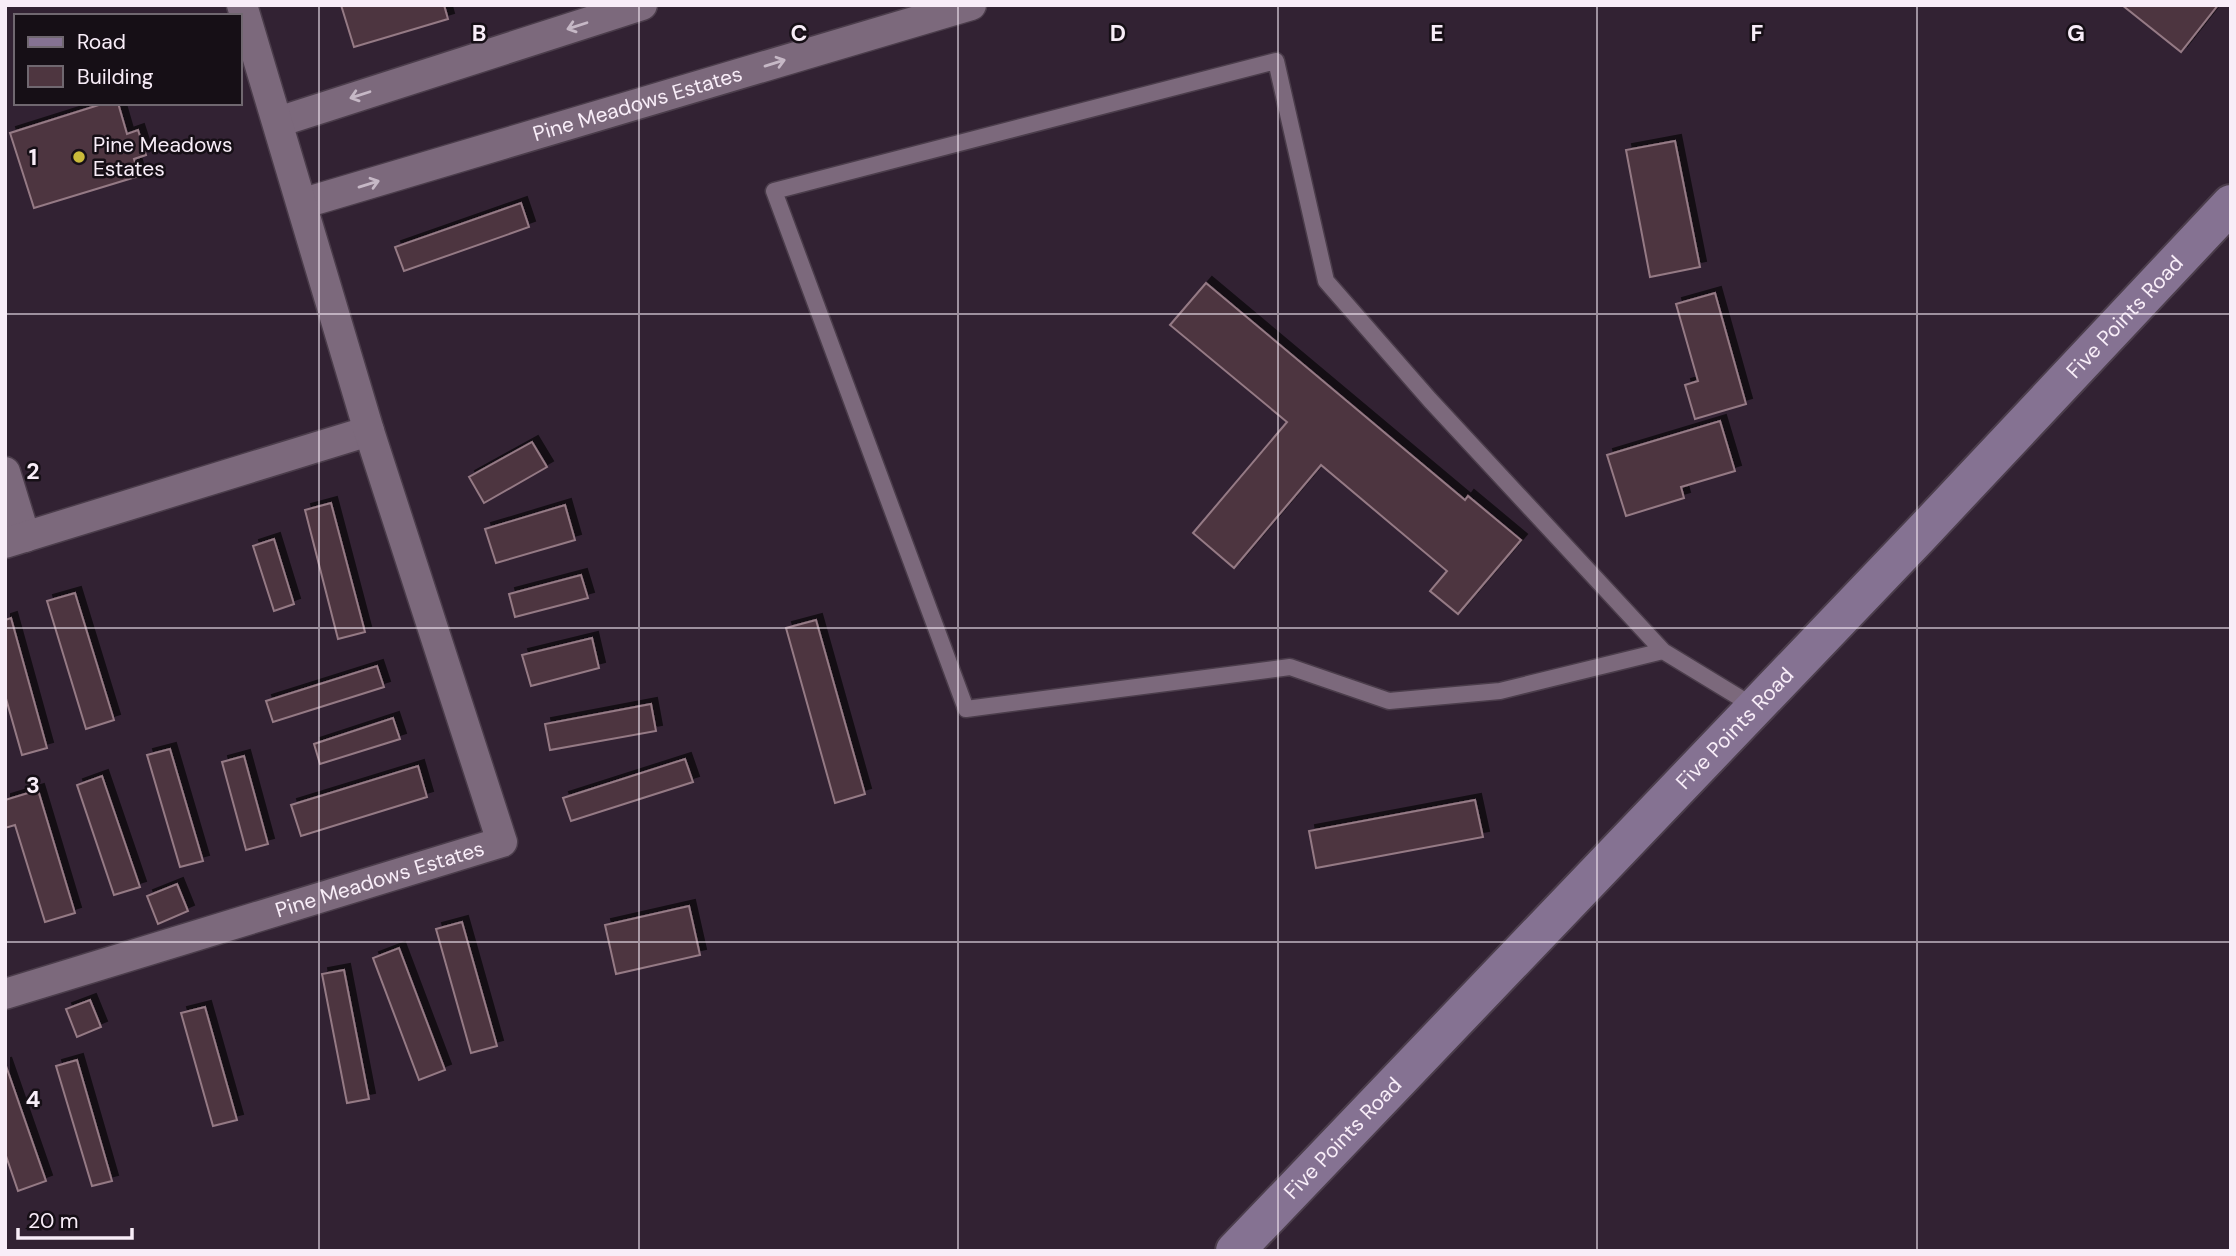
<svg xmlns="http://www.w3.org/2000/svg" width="2236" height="1256" font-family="'DM Sans',sans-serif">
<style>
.building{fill:#4e3640;stroke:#957a85;stroke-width:2;filter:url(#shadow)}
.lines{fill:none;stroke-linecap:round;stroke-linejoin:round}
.lane-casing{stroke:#4b3d4b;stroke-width:19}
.street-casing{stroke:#4b3d4b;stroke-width:33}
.secondary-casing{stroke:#4b3d4b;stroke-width:42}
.lane{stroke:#7c697c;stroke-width:16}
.street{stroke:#7c697c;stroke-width:30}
.secondary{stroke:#857292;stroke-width:38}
.oneway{stroke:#c6b8c6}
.grid{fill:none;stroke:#f8edf8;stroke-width:2;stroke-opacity:0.55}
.poi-dot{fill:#caba3a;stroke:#160f16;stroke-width:2.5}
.labels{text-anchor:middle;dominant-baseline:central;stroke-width:5;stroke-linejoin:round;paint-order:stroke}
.street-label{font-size:21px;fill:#f8edf8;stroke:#160f16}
.poi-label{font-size:21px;fill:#f8edf8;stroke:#160f16;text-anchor:start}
.grid-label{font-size:23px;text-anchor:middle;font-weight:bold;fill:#f8edf8;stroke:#160f16;stroke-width:5;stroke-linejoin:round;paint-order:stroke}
</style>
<defs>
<filter id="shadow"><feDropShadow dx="6" dy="-6" stdDeviation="0" flood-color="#0009"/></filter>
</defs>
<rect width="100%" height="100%" fill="#322233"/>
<g class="building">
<path d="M341 5H444L448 19 354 47Z"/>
<path d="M2122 5H2218L2181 52Z"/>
<path d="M105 103H118L127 134 138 130 146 155 134 159 139 176 34 208 10 133Z"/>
<path d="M1675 141 1700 267 1650 277 1626 150Z"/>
<path d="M521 203 529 227 404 271 395 247Z"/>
<path d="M1206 283 1465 500 1468 496 1521 540 1458 614 1430 591 1447 571 1321 465 1234 568 1193 533 1287 422 1170 325Z"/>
<path d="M1715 293 1746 404 1695 419 1685 385 1698 381 1676 304Z"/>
<path d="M1720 421 1735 471 1681 487 1684 498 1626 516 1607 455Z"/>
<path d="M532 442 547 467 484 503 469 477Z"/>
<path d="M331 503 365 632 338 639 305 510Z"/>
<path d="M565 505 575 540 496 563 485 529Z"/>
<path d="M274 539 294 604 274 611 253 546Z"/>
<path d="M581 575 588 598 515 617 509 594Z"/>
<path d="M75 593 114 720 86 729 47 601Z"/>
<path d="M11 618 47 748 22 755 5 695V620Z"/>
<path d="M816 620 865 794 835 803 786 628Z"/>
<path d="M592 638 599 668 531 686 522 655Z"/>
<path d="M377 666 384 687 273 722 266 701Z"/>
<path d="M651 704 656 731 550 750 545 724Z"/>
<path d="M393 718 400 739 320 764 314 744Z"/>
<path d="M170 749 203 861 180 867 147 755Z"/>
<path d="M244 756 268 844 246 850 222 762Z"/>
<path d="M685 759 693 782 571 821 563 798Z"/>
<path d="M418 766 427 797 301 836 291 805Z"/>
<path d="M102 776 140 887 114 895 77 785Z"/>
<path d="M38 790 75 913 45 922 15 825 5 828V800Z"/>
<path d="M1475 800 1483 837 1316 868 1309 831Z"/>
<path d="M177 884 188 911 158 924 147 896Z"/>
<path d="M689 906 700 955 616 974 605 925Z"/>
<path d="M462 922 497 1046 471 1053 436 929Z"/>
<path d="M399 948 445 1070 419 1080 373 958Z"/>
<path d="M344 970 369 1099 347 1103 322 974Z"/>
<path d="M90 1000 101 1027 77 1037 66 1009Z"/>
<path d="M205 1007 237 1120 213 1126 181 1013Z"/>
<path d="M77 1060 112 1181 92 1186 56 1066Z"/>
<path d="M5 1063 46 1181 18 1191 5 1153Z"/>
</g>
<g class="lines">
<defs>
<path id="lane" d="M1663 651 1430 400 1326 281 1276 61 774 191 966 709 1290 667 1389 701 1500 691 1663 651 1755 707"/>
<g id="street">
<path d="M278 122 642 5"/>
<path id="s1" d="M304 203 971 5"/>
<path d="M5 472 25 537"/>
<path d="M5 543 369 431"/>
<path id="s2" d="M5 994 502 842 369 431 242 5"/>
</g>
<g id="secondary">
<path id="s3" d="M1235 1251 1920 535 2231 204"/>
</g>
</defs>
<use href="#lane" class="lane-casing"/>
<use href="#street" class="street-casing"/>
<use href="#secondary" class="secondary-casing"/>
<use href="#lane" class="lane"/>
<use href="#street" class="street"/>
<use href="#secondary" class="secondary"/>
</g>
<defs><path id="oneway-shaft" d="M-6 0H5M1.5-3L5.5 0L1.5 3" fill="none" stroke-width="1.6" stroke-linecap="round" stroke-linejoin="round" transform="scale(1.75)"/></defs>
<g class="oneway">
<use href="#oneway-shaft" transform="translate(577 26) rotate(162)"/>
<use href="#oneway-shaft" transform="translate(775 63) rotate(-17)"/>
<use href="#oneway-shaft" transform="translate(360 95) rotate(162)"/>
<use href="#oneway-shaft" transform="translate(369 184) rotate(-17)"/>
</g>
<path class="grid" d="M319 5V1251M639 5V1251M958 5V1251M1278 5V1251M1597 5V1251M1917 5V1251M5 314H2231M5 628H2231M5 942H2231"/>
<circle class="poi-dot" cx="79" cy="157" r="7"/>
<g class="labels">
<g class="street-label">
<text stroke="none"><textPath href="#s1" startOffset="348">Pine Meadows Estates</textPath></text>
<text stroke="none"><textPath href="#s3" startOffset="1290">Five Points Road</textPath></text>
<text stroke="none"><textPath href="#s3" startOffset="723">Five Points Road</textPath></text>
<text stroke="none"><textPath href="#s2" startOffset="392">Pine Meadows Estates</textPath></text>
<text stroke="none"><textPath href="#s3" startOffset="156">Five Points Road</textPath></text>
</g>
<g class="poi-label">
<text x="93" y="145">Pine Meadows<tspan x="93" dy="24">Estates</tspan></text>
</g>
</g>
<g class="grid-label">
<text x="479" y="41">B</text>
<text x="799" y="41">C</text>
<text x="1118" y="41">D</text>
<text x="1437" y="41">E</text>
<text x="1757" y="41">F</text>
<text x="2076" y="41">G</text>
<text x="33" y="165">1</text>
<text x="33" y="479">2</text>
<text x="33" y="793">3</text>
<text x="33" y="1107">4</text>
</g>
<rect width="2236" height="1256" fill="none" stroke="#f8edf8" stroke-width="14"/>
<rect x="14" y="14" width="228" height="91" fill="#160f16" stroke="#706870" stroke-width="2"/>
<rect x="28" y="37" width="35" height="10" fill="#857292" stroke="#706870" stroke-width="2"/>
<text x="77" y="49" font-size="21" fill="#f8edf8">Road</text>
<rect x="28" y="66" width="35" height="21" fill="#4e3640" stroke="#706870" stroke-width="2"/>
<text x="77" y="84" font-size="21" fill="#f8edf8">Building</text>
<path d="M18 1228v10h114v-10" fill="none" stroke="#f8edf8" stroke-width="3.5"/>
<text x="28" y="1228" font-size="21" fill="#f8edf8" stroke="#160f16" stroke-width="5" paint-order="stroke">20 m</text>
</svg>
